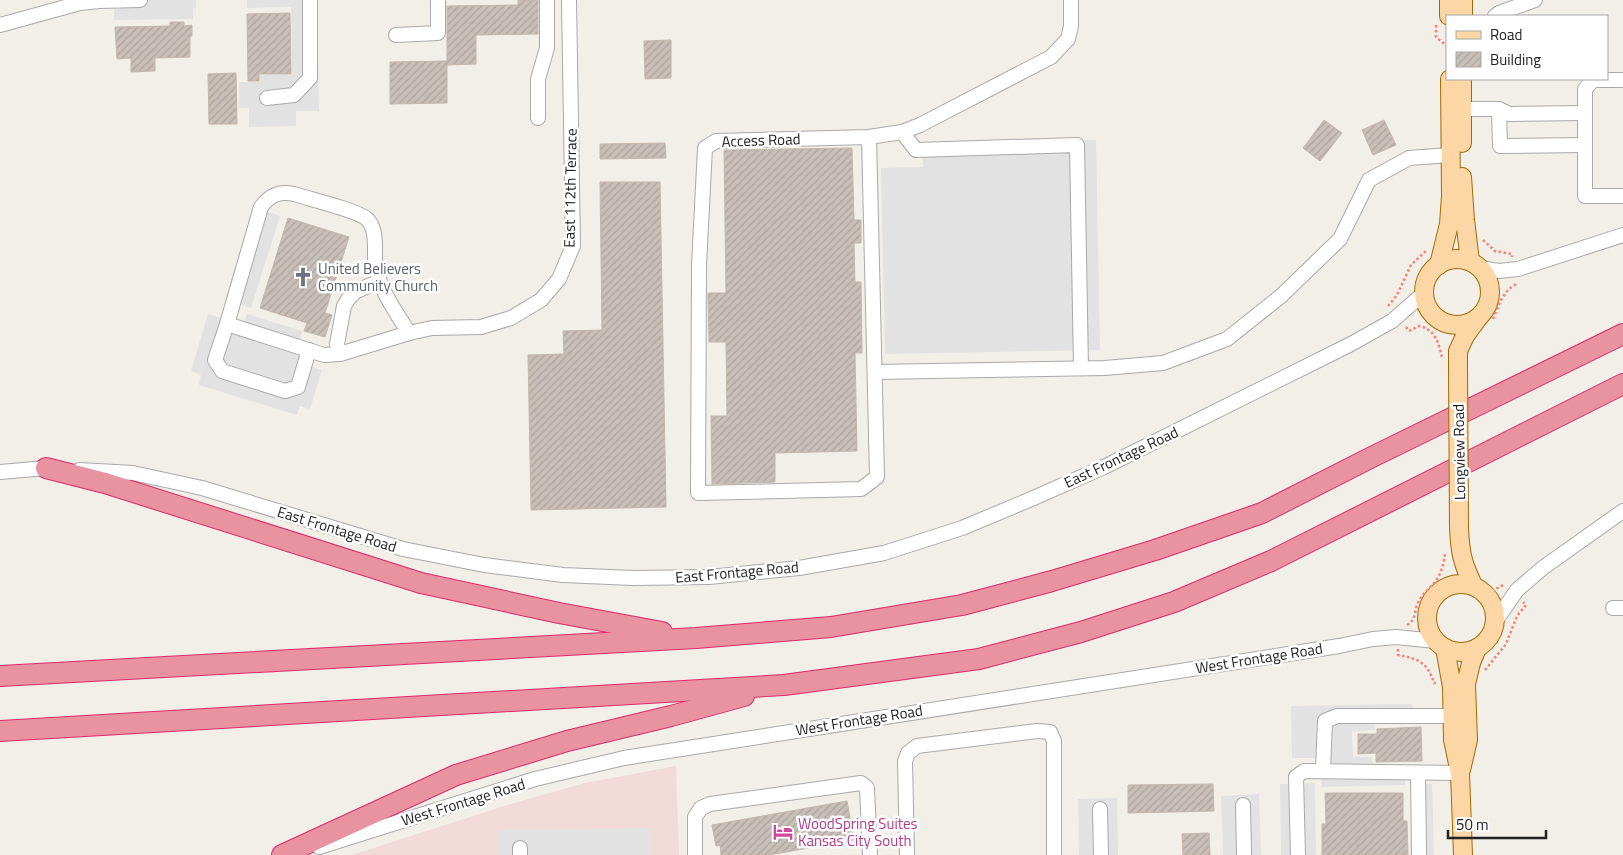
<svg xmlns="http://www.w3.org/2000/svg" width="1623" height="855" font-family="'Titillium Web',sans-serif">
<style>
.commercial{fill:#f2dad9}
.parking{fill:#e2e2e2}
.building{fill:url(#building-hatch);stroke:#c4b6ab}
.lines{fill:none;stroke-linecap:round;stroke-linejoin:round}
.minor-casing{stroke:#a9a9a9;stroke-width:16}
.major-casing{stroke:#a06b00;stroke-width:20}
.highway-casing{stroke:#dc2a67;stroke-width:22}
.path{stroke:#fa8072;stroke-width:2.5;stroke-dasharray:2.5 2.5;stroke-linecap:butt}
.minor{stroke:#fff;stroke-width:14}
.major{stroke:#fcd6a4;stroke-width:18}
.highway{stroke:#e892a2;stroke-width:20}
.major-bridge-casing{stroke:#a06b00;stroke-width:20;stroke-linecap:butt}
.major-bridge{stroke:#fcd6a4;stroke-width:18}
.labels{text-anchor:middle;dominant-baseline:central;stroke-width:5;stroke-linejoin:round;paint-order:stroke}
.street-label{font-size:15px;fill:#222;stroke:#fff}
.worship-label{font-size:15px;fill:#5b616d;stroke:#fff;text-anchor:start}
.hotel-label{font-size:15px;fill:#b23c85;stroke:#fff;text-anchor:start}
</style>
<defs>
<pattern id="building-hatch" width="6" height="6" patternUnits="userSpaceOnUse" patternTransform="scale(1.25)"><rect width="6" height="6" fill="#c7bfb8"/><path d="M-1 1l2-2M0 6l6-6M5 7l2-2" fill="none" stroke="#aba49e"/></pattern>
</defs>
<rect width="100%" height="100%" fill="#f2efe9"/>
<path class="commercial" d="M676 766 679 855H352L507 805 585 783Z"/>
<g class="parking">
<path d="M114 0H196V7L193 9V19L114 20Z"/>
<path d="M247 0H317L319 111H296V126L249 127V108H239V82H260V75H292L291 7 247 8Z"/>
<path d="M1096 140 1100 350 885 354 881 168 923 167V142Z"/>
<path d="M254 207 280 216 251 308 225 300Z"/>
<path d="M208 314 243 325 247 314 302 331 300 340 319 346 312 367 322 370 310 409 300 406 297 415 199 385 201 375 191 371Z"/>
<path d="M1411 704 1417 712 1374 713 1375 730 1352 731 1353 757H1372V765H1405V785L1322 787 1321 758H1292L1291 706Z"/>
<path d="M1315 783 1316 855H1281L1280 784Z"/>
<path d="M1432 784 1434 855H1412L1411 785Z"/>
<path d="M1259 794 1261 855H1223L1221 796Z"/>
<path d="M1117 798 1118 855H1079L1078 799Z"/>
<path d="M650 828 651 855H497V830Z"/>
</g>
<g class="building">
<path d="M518 0H538V34L476 35V64L447 65V103L390 104V62L447 61V6L518 5Z"/>
<path d="M290 13 291 74H259V81H248L247 14Z"/>
<path d="M170 22H184V26L192 25V36H190V57L155 58V71L131 72V58L117 59 115 27 170 26Z"/>
<path d="M671 40V78L645 79 644 41Z"/>
<path d="M236 73 237 124H209L208 74Z"/>
<path d="M1324 120 1342 133 1320 161 1303 148Z"/>
<path d="M1384 120 1396 145 1373 155 1362 130Z"/>
<path d="M665 143 666 158 600 159V144Z"/>
<path d="M852 148 854 220H861V243H854L855 282H861L862 353H855L857 451 775 453V482L712 484 711 416H727L726 342H709L708 297V293H726L724 150Z"/>
<path d="M600 182H660L666 507 531 510 528 355 564 354 563 331 602 330Z"/>
<path d="M288 218 349 237 325 313 332 315 325 337 304 331 307 323 260 308Z"/>
<path d="M1421 727 1422 761 1376 762V753L1358 754V734H1377V729Z"/>
<path d="M1213 784 1214 811 1128 813V785Z"/>
<path d="M1325 793H1403V821H1407L1408 855H1322V824H1326Z"/>
<path d="M847 801 854 840 769 855H721L720 845 716 846 712 825Z"/>
<path d="M1209 833 1210 855H1183L1182 834Z"/>
</g>
<g class="lines">
<defs>
<g id="minor">
<path d="M1495 16 1499 13 1535 0"/>
<path d="M0 25 80 3 99 1 140 0"/>
<path d="M396 35 438 33V0"/>
<path d="M1623 80H1593L1585 89V196H1623"/>
<path d="M267 98 294 95 310 78V0"/>
<path d="M1462 109H1499L1509 114 1584 113"/>
<path d="M1499 109 1500 146 1584 145"/>
<path d="M538 118V79L547 48V0"/>
<path d="M902 132 916 150 1077 145 1081 368"/>
<path d="M869 137 877 477 861 489 698 493 699 265 705 148 716 141 869 137 902 132 920 125 1051 57 1068 39 1071 26V0"/>
<path d="M1480 268 1499 271 1518 269 1623 235"/>
<path d="M227 324 324 355 340 354 409 333 432 328 481 327 511 318 541 300 559 279 573 246 569 0"/>
<path d="M309 350 298 387 285 391 222 371 215 360 227 324 261 207C270 195 279 191 294 194 309 199 357 210 367 219 379 231 373 253 376 268 381 292 396 312 409 333"/>
<path d="M340 354 337 344 344 306 349 298 355 292 379 281"/>
<path d="M875 372 1105 368 1163 363 1227 339 1281 296 1340 239 1369 180 1409 158 1450 155"/>
<path d="M79 470 133 473 202 488 403 549 484 565 563 575 633 578 709 577 799 568 884 553 962 528 1029 500 1104 467 1351 344 1392 321 1424 293"/>
<path d="M0 472 46 468H55"/>
<path d="M1613 608H1623"/>
<path d="M1495 622 1517 590 1544 567 1623 511"/>
<path d="M1323 771 1325 721 1337 716H1452"/>
<path d="M1418 773 1419 855"/>
<path d="M1243 805 1244 855"/>
<path d="M1100 809 1101 855"/>
<path d="M319 847 535 779 624 758 1339 646 1373 639 1396 637 1436 641"/>
<path d="M520 848V855"/>
<path d="M695 855V817L701 808 710 804 861 783 867 788 870 855"/>
<path d="M907 855 905 761 908 753 917 746 1037 731 1050 732 1054 741V855"/>
<path d="M1298 855 1296 777 1304 771 1460 773"/>
</g>
<g id="major">
<path d="M1449 0V16"/>
<path d="M1463 16V0"/>
<path d="M1462 143V79"/>
<path d="M1462 177 1465 220 1470 261"/>
<circle cx="1457" cy="292" r="33"/>
<path d="M1439 265 1449 224 1451 196 1450 79"/>
<path d="M1458 367V351L1465 336 1478 318"/>
<path d="M1459 527C1460 552 1462 562 1473 585"/>
<circle cx="1461" cy="618" r="34"/>
<path d="M1445 648 1452 687 1453 740 1460 773 1463 855"/>
<path d="M1461 770 1468 740 1466 684 1471 663 1477 648"/>
</g>
<g id="highway">
<path d="M46 468 105 483 421 583 559 613 662 632"/>
<path d="M0 676 696 638 831 627 962 605 1052 581 1155 550 1262 513 1372 457 1623 334"/>
<path d="M0 731 784 685 979 659 1081 632 1174 602 1271 561 1623 384"/>
<path d="M282 855 456 775 567 741 671 716 744 696"/>
</g>
</defs>
<use href="#minor" class="minor-casing"/>
<use href="#major" class="major-casing"/>
<use href="#highway" class="highway-casing"/>
<g class="path">
<path d="M1436 25V37L1447 46"/>
<path d="M1483 240 1495 251 1512 254V257"/>
<path d="M1388 306 1397 295 1411 265 1427 250"/>
<path d="M1493 319C1499 306 1502 292 1515 285V282"/>
<path d="M1406 327 1409 331 1419 326C1435 329 1439 343 1442 358"/>
<path d="M1488 588 1489 590H1494L1505 584"/>
<path d="M1407 625C1416 620 1414 613 1417 605 1421 594 1431 588 1437 579 1442 571 1444 562 1445 553"/>
<path d="M1398 649V655C1419 659 1427 662 1434 683H1436"/>
<path d="M1485 670 1506 644 1517 616 1526 605 1523 602"/>
</g>
<use href="#minor" class="minor"/>
<use href="#major" class="major"/>
<use href="#highway" class="highway"/>
<defs>
<path id="major-bridge" d="M1458 367 1459 527"/>
</defs>
<use href="#major-bridge" class="major-bridge-casing"/>
<use href="#major-bridge" class="major-bridge"/>
</g>
<defs>
<symbol id="church-bare" viewBox="-9 -9 18 18"><path d="M-1.2-6h2.4v3.5h3.3v2.4h-3.3V6h-2.4V-.1h-3.3v-2.4h3.3Z" fill="#6b7280" stroke="#fff" stroke-width="2.5" paint-order="stroke"/></symbol>
<symbol id="hotel-bare" viewBox="-9 -9 18 18"><path d="M-6-4.5h1.5V1H6V5H4.5V3h-9V5H-6ZM-4 0a1.8 1.8 0 1 1 3.6 0ZM.5 0V-2.5h3Q6-2.5 6 0Z" fill="#d1479c" stroke="#fff" stroke-width="2.5" paint-order="stroke"/></symbol>
</defs>
<g fill-rule="evenodd">
<use href="#church-bare" x="289" y="263" width="28" height="28"/>
<use href="#hotel-bare" x="769" y="818" width="28" height="28"/>
</g>
<g class="labels">
<g class="street-label">
<text transform="translate(761 140) rotate(-2)">Access Road</text>
<text transform="translate(570 188) rotate(-89)">East 112th Terrace</text>
<text transform="translate(1459 452) rotate(-91)">Longview Road</text>
<text transform="translate(1121 457) rotate(-25)">East Frontage Road</text>
<text transform="translate(337 529) rotate(17)">East Frontage Road</text>
<text transform="translate(737 572) rotate(-5)">East Frontage Road</text>
<text transform="translate(1259 658) rotate(-9)">West Frontage Road</text>
<text transform="translate(859 720) rotate(-9)">West Frontage Road</text>
<text transform="translate(463 802) rotate(-17)">West Frontage Road</text>
</g>
<g class="worship-label">
<text x="318" y="268">United Believers<tspan x="318" dy="17">Community Church</tspan></text>
</g>
<g class="hotel-label">
<text x="798" y="823">WoodSpring Suites<tspan x="798" dy="17">Kansas City South</tspan></text>
</g>
</g>
<rect x="1446" y="15" width="162" height="65" fill="#ffffff" stroke="#a7a7a7"/>
<rect x="1456" y="31" width="25" height="8" fill="#fcd6a4" stroke="#a7a7a7"/>
<text x="1490" y="40" font-size="15" fill="#222222">Road</text>
<rect x="1456" y="52" width="25" height="15" fill="url(#building-hatch)" stroke="#a7a7a7"/>
<text x="1490" y="65" font-size="15" fill="#222222">Building</text>
<path d="M1448 830v8h98v-8" fill="none" stroke="#222222" stroke-width="2.5"/>
<text x="1456" y="830" font-size="15" fill="#222222" stroke="#ffffff" stroke-width="4" paint-order="stroke">50 m</text>
</svg>
